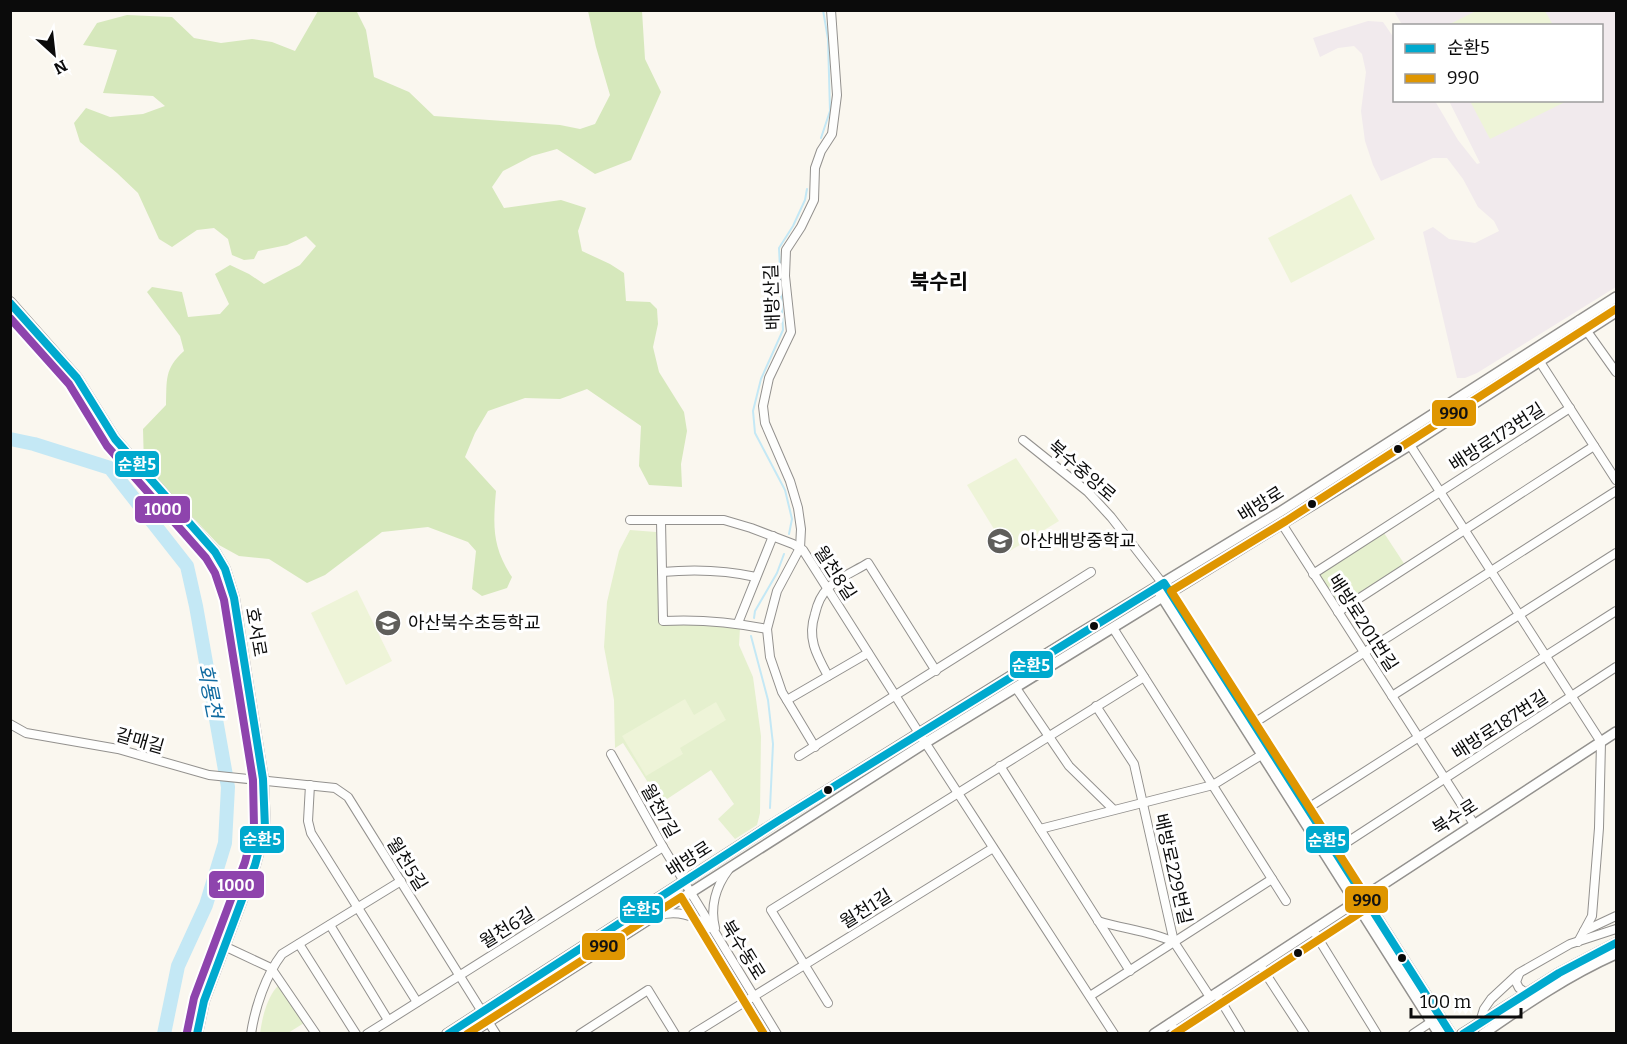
<svg xmlns="http://www.w3.org/2000/svg" width="1627" height="1044" font-family="Bitter,'Noto Sans KR',serif">
<style>
.industrial{fill:#f1eaed}
.green{fill:#e5f0ce}
.forest{fill:#d6e8bc}
.pitch{fill:#eef4d8}
.lines{fill:none;stroke-linecap:round;stroke-linejoin:round}
.stream{stroke:#c4e8f5;stroke-width:2}
.river{stroke:#c4e8f5;stroke-width:14}
.minor-casing{stroke:#93918e;stroke-width:10}
.tertiary-casing{stroke:#93918e;stroke-width:12}
.minor{stroke:#fefefd;stroke-width:8}
.tertiary{stroke:#fefefd;stroke-width:9}
.bus-1-casing{stroke:#fff;stroke-width:12}
.bus-2-casing{stroke:#fff;stroke-width:12}
.bus-3-casing{stroke:#fff;stroke-width:12}
.bus-1{stroke:#00a9ce;stroke-width:8}
.bus-2{stroke:#df9601;stroke-width:8}
.bus-3{stroke:#8e44ad;stroke-width:8}
.bus-dot{fill:#0b0b0b;stroke:#fff;stroke-width:2}
.labels{text-anchor:middle;dominant-baseline:central;stroke-width:6;stroke-linejoin:round;paint-order:stroke}
.street-label{font-size:18px;fill:#0b0b0b;stroke:#fff}
.poi-label{font-size:18px;fill:#0b0b0b;stroke:#fff;text-anchor:start}
.water-label{font-size:20px;font-style:italic;fill:#116ba1;stroke:#fff}
.quarter-label{font-size:21px;font-weight:bold;fill:#0b0b0b;stroke:#fff}
.line-badge{stroke:#fff;stroke-width:2}
.badge-label{font-size:16px;text-anchor:middle;font-weight:bold;fill:#fff}
.pale-badge-label{font-size:16px;text-anchor:middle;font-weight:bold;fill:#111}
</style>
<rect width="100%" height="100%" fill="#faf7ef"/>
<path class="industrial" d="M1394 11H1616V287L1477 373 1465 378H1457L1423 232 1433 227 1449 239 1475 243 1499 231 1494 221 1478 207 1463 179 1447 158H1433L1381 181 1373 165 1365 141 1361 111 1366 72 1362 54 1354 46 1338 48 1320 57 1313 38 1368 21 1383 22 1394 38V100L1435 101 1458 140 1477 164 1480 163 1449 101 1602 100V26L1405 25 1401 23Z"/>
<g class="green">
<path d="M630 530 656 532 660 624 698 623 740 628 739 645 753 677 761 736 760 813 757 825 735 839 718 819 734 804 711 770 661 803 623 743 615 748 614 700 604 647 607 602 619 551Z"/>
<path d="M1382 530 1405 565 1335 611 1312 575Z"/>
<path d="M279 985 304 1023 288 1033 260 1034C262 1018 267 996 279 985Z"/>
</g>
<path class="forest" d="M356 10 366 30 374 77 409 92 434 116 560 125 580 129 595 124 610 95 596 47 588 11H642L645 59 661 92 631 160 595 174 557 149 532 156 503 171 492 187 504 208 561 200 586 208 578 231 582 251 610 264 624 273 626 301 650 302 657 309 658 324 653 347 659 372 684 412 687 431 681 464 682 487 649 485 639 466 641 426 587 389 560 399 525 398 488 411 475 433 465 457 496 491C493 526 492 547 512 577L507 588 482 596 472 589 476 551 468 542 428 527 382 532 325 575 307 583 269 559 239 556 219 545 144 466 143 429 166 405C167 380 164 369 184 351L180 336 147 292 152 287 182 292 188 317 220 314 229 304 215 274 230 265 249 274 264 284 300 265 316 246 306 236 287 245 258 251 254 259 244 260 232 255 228 239 214 228 197 230 172 247 159 239 138 193 117 173 80 142 74 123 86 108 110 117 143 114 165 106 153 96 103 93 117 50 83 45 97 23 127 15 172 17 194 38 221 43 252 39 272 42 295 51 318 11Z"/>
<g class="pitch">
<path d="M1476 11H1545L1553 25H1448Z"/>
<path d="M1476 100H1567V101L1490 139 1471 103Z"/>
<path d="M1351 194 1375 239 1291 283 1268 238Z"/>
<path d="M1016 458 1059 521 1008 552 967 485Z"/>
<path d="M357 590 392 661 346 685 311 613Z"/>
<path d="M685 699 694 715 716 702 726 720 680 748 683 754 646 776 622 736Z"/>
</g>
<g class="lines">
<g class="stream">
<path d="M821 138 830 111 828 39 823 10"/>
<path d="M789 534 792 519 785 490 755 433 753 411 761 379 783 330 779 248 793 226 805 200 807 189"/>
<path d="M754 618 755 611 777 573 784 554"/>
<path d="M751 636 768 700 773 744 770 808"/>
</g>
<path class="river" d="M10 439 34 444 110 468 187 566 196 606 228 787 225 843 206 905 178 966 164 1034"/>
<defs>
<g id="minor">
<path d="M1579 320 1616 372"/>
<path d="M1540 362 1616 480"/>
<path d="M1023 440 1088 492 1111 517 1163 584"/>
<path d="M1410 445 1601 742 1599 828 1592 916 1578 942"/>
<path d="M630 520H724L751 528 793 544 803 550 919 733 1114 1034"/>
<path d="M661 521 663 621C699 619 732 622 767 629"/>
<path d="M1282 524 1474 824"/>
<path d="M662 572C694 569 725 570 756 577"/>
<path d="M1313 574 1570 408"/>
<path d="M1338 612 1594 446"/>
<path d="M738 623 773 536"/>
<path d="M1113 628 1286 901"/>
<path d="M828 676C816 654 807 638 815 614 817 605 821 595 828 588 836 579 857 570 868 563L936 671"/>
<path d="M1016 688 1069 766 1113 809"/>
<path d="M1392 696 1616 553"/>
<path d="M787 700 868 653"/>
<path d="M1096 706 1134 764 1174 942 1210 997"/>
<path d="M1254 723 1616 491"/>
<path d="M10 724 26 733 118 749 209 775 335 788 348 797 496 1034"/>
<path d="M815 747 782 692 770 657 767 629 777 591 800 548 801 529 798 508 790 481 765 423 763 406 769 378 791 332 785 276 786 250 801 227 814 200 815 168 821 151 832 134 837 95 831 10"/>
<path d="M611 754 663 847 777 1034"/>
<path d="M799 756 1091 572"/>
<path d="M1000 766 1130 971"/>
<path d="M310 785 308 821 311 833 417 1002"/>
<path d="M1308 808 1616 611"/>
<path d="M1040 829 1213 785 1263 754"/>
<path d="M1335 850 1616 667"/>
<path d="M656 916C675 910 695 914 709 928"/>
<path d="M1098 921C1123 929 1150 931 1174 942"/>
<path d="M330 925 388 1020"/>
<path d="M715 928C710 907 716 886 729 869"/>
<path d="M1313 930 1377 1034"/>
<path d="M1584 931 1616 916"/>
<path d="M299 944 356 1034"/>
<path d="M224 946 271 968 316 1034"/>
<path d="M1260 965 1305 1034"/>
<path d="M1519 974 1516 982 1519 988 1526 993"/>
<path d="M1216 993 1241 1034"/>
<path d="M1090 996 1272 879"/>
<path d="M828 1003 771 910 1144 677"/>
<path d="M1480 1022 1484 1009 1491 999 1519 973 1570 944 1616 929"/>
<path d="M1170 1023 1177 1034"/>
<path d="M251 1034C255 1007 266 975 282 954L401 881"/>
<path d="M367 1034 663 847"/>
<path d="M580 1034 648 990 675 1034"/>
<path d="M693 1034 993 848"/>
<path d="M1413 1034 1431 1022"/>
</g>
<g id="tertiary">
<path d="M10 302 77 378 115 439 215 552 225 569 234 598 263 779 265 828 255 865 204 1001 197 1034"/>
<path d="M1167 587 1451 1034"/>
<path d="M1159 592 1439 1034"/>
<path d="M447 1034 778 821 1072 638 1280 512 1616 297"/>
<path d="M469 1034 925 743 1410 445 1616 312"/>
<path d="M1154 1034 1616 732"/>
<path d="M1462 1034 1559 973 1616 943"/>
<path d="M1483 1034C1526 1004 1569 975 1616 954"/>
</g>
</defs>
<use href="#minor" class="minor-casing"/>
<use href="#tertiary" class="tertiary-casing"/>
<use href="#minor" class="minor"/>
<use href="#tertiary" class="tertiary"/>
<defs>
<g id="bus-1">
<path d="M10 303 77 378 115 439 215 552 225 569 234 598 263 779 265 828 255 865 204 1001 197 1034"/>
<path d="M448 1034 778 821 1164 583 1451 1034"/>
<path d="M1463 1034 1559 973 1616 943"/>
</g>
<g id="bus-2">
<path d="M467 1034 681 897 764 1034"/>
<path d="M1174 1034 1363 911 1367 902 1366 896 1171 591 1286 521 1616 309"/>
</g>
<path id="bus-3" d="M10 318 69 384 107 446 206 558 215 573 224 600 253 780 254 827 245 862 194 998 187 1032"/>
</defs>
<use href="#bus-1" class="bus-1-casing"/>
<use href="#bus-2" class="bus-2-casing"/>
<use href="#bus-3" class="bus-3-casing"/>
<use href="#bus-1" class="bus-1"/>
<use href="#bus-2" class="bus-2"/>
<use href="#bus-3" class="bus-3"/>
</g>
<defs>
<symbol id="school-disc" viewBox="-11 -11 22 22"><circle r="9.5" fill="#5f5e5b" stroke="#fff"/><path d="M0-5L7-2L0 1L-7-2ZM-4 1L0 2.5L4 1V4Q0 6-4 4Z" fill="#fff"/></symbol>
</defs>
<g fill-rule="evenodd">
<use href="#school-disc" x="985" y="526" width="30" height="30"/>
<use href="#school-disc" x="373" y="608" width="30" height="30"/>
</g>
<g class="bus-dot">
<circle cx="1398" cy="449" r="5"/>
<circle cx="1312" cy="504" r="5"/>
<circle cx="1094" cy="626" r="5"/>
<circle cx="828" cy="790" r="5"/>
<circle cx="1298" cy="953" r="5"/>
<circle cx="1402" cy="958" r="5"/>
</g>
<g class="labels">
<g class="street-label">
<text transform="translate(772 297) rotate(-92)">배방산길</text>
<text transform="translate(1497 437) rotate(-33)">배방로173번길</text>
<text transform="translate(1082 471) rotate(41)">북수중앙로</text>
<text transform="translate(1261 504) rotate(-32)">배방로</text>
<text transform="translate(835 573) rotate(57)">월천8길</text>
<text transform="translate(1363 623) rotate(57)">배방로201번길</text>
<text transform="translate(256 632) rotate(80)">호서로</text>
<text transform="translate(1500 725) rotate(-33)">배방로187번길</text>
<text transform="translate(140 741) rotate(16)">갈매길</text>
<text transform="translate(660 811) rotate(61)">월천7길</text>
<text transform="translate(1455 817) rotate(-33)">북수로</text>
<text transform="translate(689 859) rotate(-33)">배방로</text>
<text transform="translate(407 864) rotate(58)">월천5길</text>
<text transform="translate(1173 869) rotate(77)">배방로229번길</text>
<text transform="translate(866 909) rotate(-32)">월천1길</text>
<text transform="translate(507 928) rotate(-32)">월천6길</text>
<text transform="translate(743 950) rotate(58)">북수동로</text>
</g>
<g class="poi-label">
<text x="1020" y="541">아산배방중학교</text>
<text x="408" y="623">아산북수초등학교</text>
</g>
<g class="water-label">
<text transform="translate(210 691) rotate(79)">회룡천</text>
</g>
<g class="quarter-label">
<text x="939" y="282">북수리</text>
</g>
</g>
<g class="line-badge">
<rect x="1431" y="399" width="46" height="28" rx="6" fill="#df9601"/>
<rect x="114" y="450" width="46" height="28" rx="6" fill="#00a9ce"/>
<rect x="134" y="495" width="57" height="29" rx="6" fill="#8e44ad"/>
<rect x="1009" y="650" width="45" height="29" rx="6" fill="#00a9ce"/>
<rect x="239" y="825" width="46" height="29" rx="6" fill="#00a9ce"/>
<rect x="1305" y="825" width="45" height="29" rx="6" fill="#00a9ce"/>
<rect x="208" y="870" width="57" height="29" rx="6" fill="#8e44ad"/>
<rect x="1344" y="885" width="45" height="29" rx="6" fill="#df9601"/>
<rect x="619" y="895" width="45" height="29" rx="6" fill="#00a9ce"/>
<rect x="581" y="932" width="45" height="29" rx="6" fill="#df9601"/>
</g>
<g class="badge-label">
<text x="137" y="470">순환5</text>
<text x="163" y="515">1000</text>
<text x="1031" y="671">순환5</text>
<text x="262" y="845">순환5</text>
<text x="1327" y="846">순환5</text>
<text x="236" y="891">1000</text>
<text x="641" y="915">순환5</text>
</g>
<g class="pale-badge-label">
<text x="1454" y="419">990</text>
<text x="1367" y="906">990</text>
<text x="604" y="952">990</text>
</g>
<rect width="1627" height="1044" fill="none" stroke="#0b0b0b" stroke-width="24"/>
<rect x="1393" y="24" width="210" height="78" fill="#ffffff" stroke="#9d9d9d" stroke-width="1.5"/>
<rect x="1405" y="44" width="30" height="9" fill="#00a9ce" stroke="#9d9d9d" stroke-width="1.5"/>
<text x="1447" y="54" font-size="18" fill="#0b0b0b">순환5</text>
<rect x="1405" y="74" width="30" height="9" fill="#df9601" stroke="#9d9d9d" stroke-width="1.5"/>
<text x="1447" y="84" font-size="18" fill="#0b0b0b">990</text>
<g transform="translate(54 54) rotate(153)" stroke="#ffffff" stroke-width="4.5" paint-order="stroke">
<path d="M0-4.5L10 22L0 15L-10 22Z" fill="#0b0b0b"/>
<text y="-9" font-size="16" font-weight="bold" text-anchor="middle" fill="#0b0b0b">N</text>
</g>
<path d="M1411 1008v9h110v-9" fill="none" stroke="#0b0b0b" stroke-width="3"/>
<text x="1420" y="1008" font-size="18" fill="#0b0b0b" stroke="#ffffff" stroke-width="4.5" paint-order="stroke">100 m</text>
</svg>
